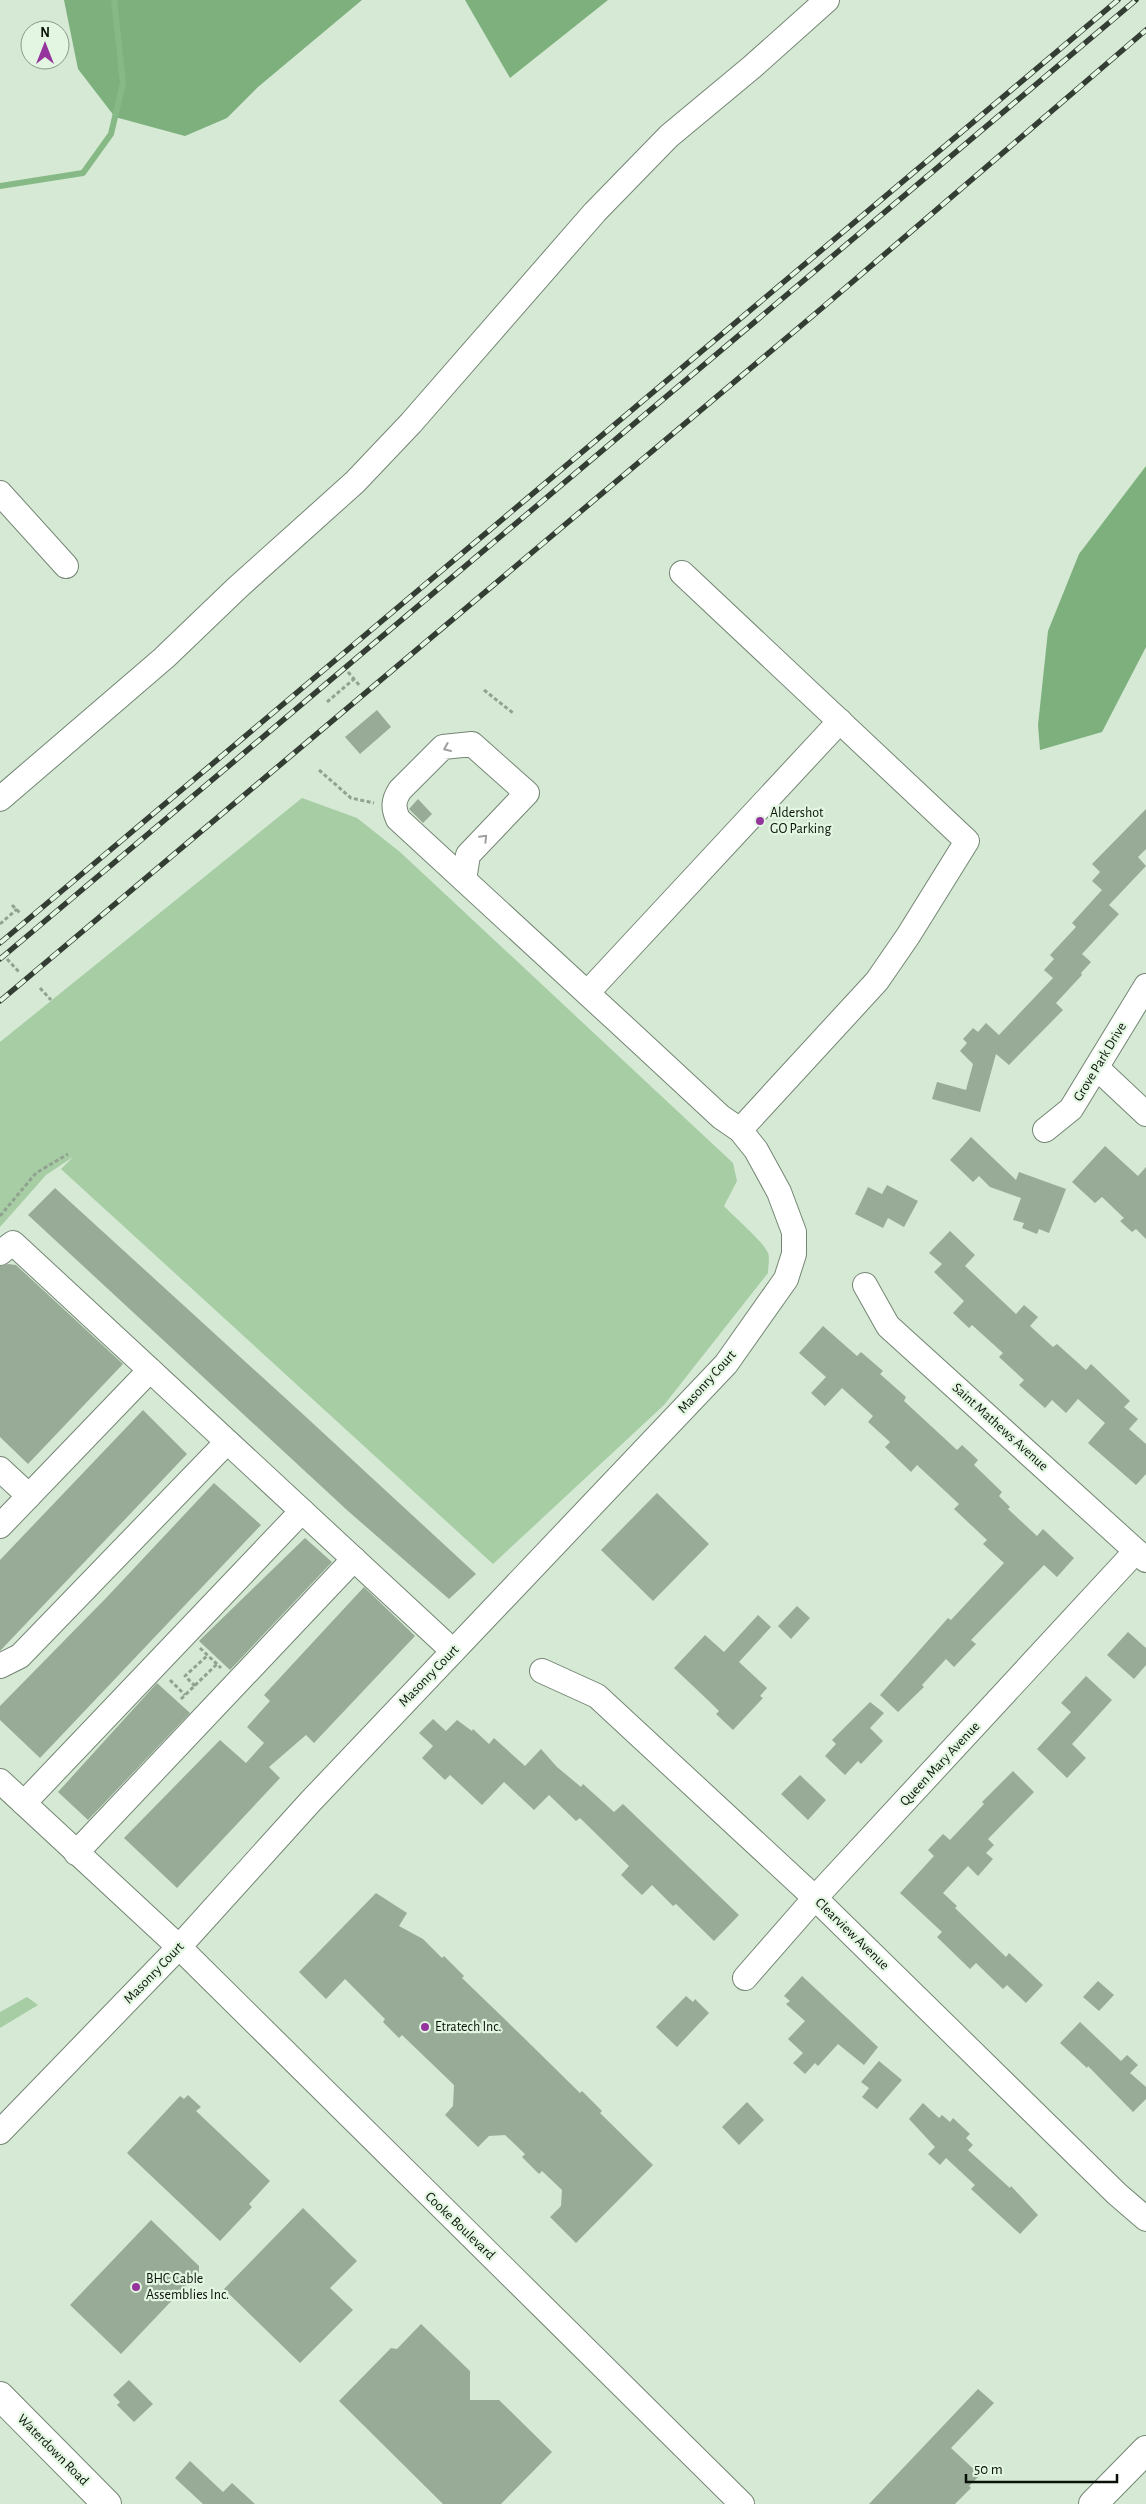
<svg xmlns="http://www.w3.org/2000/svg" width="1146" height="2504" font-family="'Alegreya Sans',sans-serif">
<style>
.green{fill:#a6cda4}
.forest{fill:#7db07d}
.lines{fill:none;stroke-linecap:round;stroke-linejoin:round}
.stream{stroke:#86b985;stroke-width:6}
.building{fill:#98ab97}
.minor-casing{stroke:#748674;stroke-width:26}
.major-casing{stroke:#748674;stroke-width:30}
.path{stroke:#92a291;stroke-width:3;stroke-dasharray:4 2.5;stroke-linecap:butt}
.minor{stroke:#fff;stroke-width:24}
.major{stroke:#fff;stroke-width:28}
.rail-casing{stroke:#333d33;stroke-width:5.5}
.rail{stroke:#e2f6e1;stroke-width:4;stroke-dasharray:11;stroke-linecap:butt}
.oneway{stroke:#9da09d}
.poi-dot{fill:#94349c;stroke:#e2f6e1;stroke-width:2}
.labels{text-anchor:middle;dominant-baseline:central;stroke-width:4.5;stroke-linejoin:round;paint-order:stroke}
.poi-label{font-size:14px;fill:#0a110a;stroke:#e2f6e1;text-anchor:start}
.street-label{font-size:14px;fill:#0a110a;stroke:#e2f6e1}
</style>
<rect width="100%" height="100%" fill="#d5e9d4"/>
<g class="green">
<path d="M302 798 357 818 400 852 733 1163 737 1181 724 1206C736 1219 762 1240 768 1253 770 1258 768 1267 768 1273L664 1405 493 1564 61 1169 73 1157 46 1175 0 1227V1042Z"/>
<path d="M27 1997 38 2005 0 2028V2012Z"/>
</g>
<g class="forest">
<path d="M64 0H362L258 87 227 118 185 136 115 117 78 69Z"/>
<path d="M465 0H608L510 78Z"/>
<path d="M1146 466V647L1102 732 1040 750 1038 725 1048 631 1079 554Z"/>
</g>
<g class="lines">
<path class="stream" d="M0 186 83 173 111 134 123 83 114 0"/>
</g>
<g class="building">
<path d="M377 710 391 727 360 754 345 737Z"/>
<path d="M418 799 432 814 423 823 409 809Z"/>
<path d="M1146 809V849L1138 857 1146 866 1109 905 1119 914 1082 954 1091 962 1081 973 1082 975 1056 1003 1063 1010 1009 1065 996 1054 980 1112 932 1099 937 1082 966 1090 973 1064 960 1051 967 1043 963 1039 973 1028 978 1032 986 1023 999 1035 1053 978 1044 970 1054 959 1050 955 1076 927 1072 923 1102 890 1092 881 1100 872 1092 864Z"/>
<path d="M971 1137 1016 1180 1019 1172 1066 1189 1049 1233 1039 1229 1037 1234 1022 1228 1024 1223 1013 1220 1021 1198 990 1187 979 1176 973 1182 950 1160Z"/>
<path d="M1105 1146 1138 1176 1146 1167V1239L1136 1229 1132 1232 1120 1221 1124 1218 1102 1197 1095 1203 1072 1182Z"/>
<path d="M887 1185 918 1201 904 1227 888 1218 883 1228 855 1214 868 1187 882 1194Z"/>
<path d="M55 1188 306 1417 476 1574 449 1599 348 1511 28 1215Z"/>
<path d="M950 1231 975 1255 965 1266 1016 1314 1024 1305 1038 1317 1030 1326 1053 1347 1057 1344 1086 1370 1091 1364 1130 1401 1124 1407 1138 1419 1129 1429 1146 1444V1474L1136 1485 1088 1443 1105 1423 1078 1399 1066 1413 1052 1400 1045 1408 1019 1385 1024 1380 999 1357 1003 1353 972 1325 969 1328 953 1313 964 1301 934 1272 942 1264 929 1253Z"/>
<path d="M8 1264 16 1265 123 1364 28 1464 0 1437V1266Z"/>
<path d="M823 1326 857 1356 861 1352 883 1371 880 1374 906 1397 904 1401 957 1450 962 1445 978 1460 974 1465 1002 1492 999 1496 1010 1507 1008 1509 1037 1536 1043 1529 1074 1558 1057 1577 1044 1565 971 1640 976 1644 954 1667 946 1659 922 1685 924 1687 898 1712 880 1695 948 1618 951 1620 1004 1563 983 1544 987 1540 954 1509 959 1504 917 1465 911 1472 885 1447 890 1442 868 1422 873 1416 842 1388 825 1406 811 1393 826 1377 799 1353Z"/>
<path d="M143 1410 187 1454 0 1651V1560Z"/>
<path d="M214 1483 261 1525 40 1758 0 1720V1706L108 1596Z"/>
<path d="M657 1493 709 1544 653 1601 601 1550Z"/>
<path d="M305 1538 332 1562 230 1670 199 1641Z"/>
<path d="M364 1587 415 1636 314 1743 306 1735 269 1767 280 1778 177 1888 124 1838 220 1740 246 1763 264 1743 247 1727 270 1701 264 1695Z"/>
<path d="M797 1606 810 1618 791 1639 778 1626Z"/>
<path d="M758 1615 771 1627 739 1662 767 1688 760 1696 763 1698 733 1730 716 1714 719 1711 713 1705 674 1668 705 1635 724 1652Z"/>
<path d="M1128 1632 1146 1648V1665L1134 1679 1107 1655Z"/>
<path d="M1086 1676 1112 1700 1072 1744 1086 1758 1067 1778 1037 1749 1071 1712 1061 1703Z"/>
<path d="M157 1683 190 1713 88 1820 58 1792Z"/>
<path d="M870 1702 884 1713 870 1728 883 1741 861 1764 858 1761 845 1775 825 1756 836 1744 832 1740Z"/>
<path d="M433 1719 446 1731 457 1720 472 1731 473 1729 489 1744 494 1738 525 1766 541 1749 557 1767 581 1787 583 1784 614 1812 623 1804 739 1915 714 1941 676 1904 673 1906 652 1885 642 1895 621 1875 629 1866 580 1818 576 1821 549 1795 534 1810 504 1782 482 1805 450 1775 445 1780 422 1758 433 1746 419 1733Z"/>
<path d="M1013 1771 1034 1792 988 1839 994 1845 986 1853 993 1859 978 1876 968 1866 943 1893 957 1906 955 1908 1006 1957 1009 1953 1043 1985 1026 2003 1007 1985 1003 1989 976 1963 970 1969 937 1937 942 1932 900 1893 934 1856 928 1850 943 1834 950 1840 984 1804 982 1802Z"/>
<path d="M800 1775 826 1800 808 1820 781 1794Z"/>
<path d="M376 1893 407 1913 399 1926 423 1939 442 1958 444 1956 464 1976 462 1978 521 2035 580 2093 582 2091 602 2111 600 2113 653 2165 576 2243 550 2217 561 2206 562 2190 542 2171 539 2174 522 2157 525 2154 505 2135 489 2136 478 2147 445 2115 453 2106 454 2085 402 2035 399 2038 383 2022 385 2019 345 1979 326 1999 299 1972Z"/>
<path d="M802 1976 878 2047 864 2065 838 2044 818 2066 815 2063 805 2074 793 2063 803 2053 788 2039 805 2021 786 2004 790 2001 784 1996Z"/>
<path d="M1098 1981 1114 1995 1099 2011 1083 1997Z"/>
<path d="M686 1996 693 2002 695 1999 709 2013 677 2047 656 2027Z"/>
<path d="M1080 2022 1121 2061 1127 2055 1138 2065 1130 2073 1146 2087V2099L1133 2112 1088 2066 1087 2068 1060 2043Z"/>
<path d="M879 2061 902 2080 877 2109 862 2097 869 2088 861 2082Z"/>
<path d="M188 2095 201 2107 196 2111 270 2181 249 2204 252 2207 220 2241 127 2153 180 2096 184 2099Z"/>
<path d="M747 2102 764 2120 739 2145 722 2127Z"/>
<path d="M923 2103 939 2118 942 2115 950 2122 953 2118 970 2134 966 2138 973 2145 968 2150 1010 2188 1011 2186 1038 2215 1020 2234 971 2189 975 2185 946 2158 940 2165 928 2154 935 2147 909 2119Z"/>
<path d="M303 2208 357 2261 330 2288 353 2310 300 2363 224 2289Z"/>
<path d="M151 2220 199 2266V2272L121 2354 70 2305Z"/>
<path d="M421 2324 470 2371V2400H499L552 2452 501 2504H443L339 2401 391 2348 397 2349Z"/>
<path d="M129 2380 153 2404 134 2422 117 2405 120 2402 113 2395Z"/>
<path d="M978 2389 994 2403 951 2448 980 2475 969 2486 971 2488 955 2504H869Z"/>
<path d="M190 2461 223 2492 232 2483 255 2504H203L175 2478Z"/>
</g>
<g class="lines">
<defs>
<g id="minor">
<path d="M0 493 66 566"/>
<path d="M682 573 967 841 908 936 877 981 740 1130"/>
<path d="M0 799 164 658 237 588 355 482 411 423 595 212 669 136 752 67 827 0"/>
<path d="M588 992 840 721"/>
<path d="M1097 1068 1146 1114"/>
<path d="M1045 1130 1071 1109 1146 986"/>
<path d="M0 1253 13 1243 453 1651"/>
<path d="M865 1285 888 1326 1146 1560"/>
<path d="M0 1469 29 1496"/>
<path d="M0 1526 150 1370"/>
<path d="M0 1666 20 1656 227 1442"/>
<path d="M542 1671 597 1696 815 1898 1117 2194 1146 2219"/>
<path d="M0 1781 179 1947 742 2504"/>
<path d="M24 1803 302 1511"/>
<path d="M76 1853 354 1559"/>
<path d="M745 1978 815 1898 1136 1551"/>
<path d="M0 2132 179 1947 310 1802 726 1364 786 1279 794 1254V1232L779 1192 756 1150 740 1130 721 1117C614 1017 506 919 398 819 393 808 393 801 400 790L443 747 472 744 527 793 468 855 464 880"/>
</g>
<g id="major">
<path d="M0 2396 107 2504"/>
<path d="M1093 2504 1146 2450"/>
</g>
</defs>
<use href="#minor" class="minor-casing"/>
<use href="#major" class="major-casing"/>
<g class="path">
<path d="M348 672 360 686"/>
<path d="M484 690 513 713"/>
<path d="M327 702 354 679"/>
<path d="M319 770 351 798 374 803"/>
<path d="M12 905 21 914"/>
<path d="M0 924 17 909"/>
<path d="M7 959 19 972"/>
<path d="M40 988 51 1000"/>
<path d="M0 1216 36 1173 68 1154"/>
<path d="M200 1648 221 1668"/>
<path d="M170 1680 185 1695"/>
<path d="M195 1686 185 1676 208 1655"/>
<path d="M181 1699 217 1664"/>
</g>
<use href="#minor" class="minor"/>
<use href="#major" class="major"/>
<defs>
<g id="rail">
<path d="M0 943 1118 0"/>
<path d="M0 959 1136 0"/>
<path d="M0 1001 822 308 1146 30"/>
</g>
</defs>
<use href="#rail" class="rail-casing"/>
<use href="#rail" class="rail"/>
</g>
<defs><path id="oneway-chevron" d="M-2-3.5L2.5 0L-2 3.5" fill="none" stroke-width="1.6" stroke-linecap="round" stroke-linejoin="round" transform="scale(1.25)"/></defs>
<g class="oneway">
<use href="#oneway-chevron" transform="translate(447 748) rotate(157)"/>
<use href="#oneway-chevron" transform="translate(484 838) rotate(-46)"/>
</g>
<g class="poi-dot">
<circle cx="760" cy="821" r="5"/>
<circle cx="425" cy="2027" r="5"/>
<circle cx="136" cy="2287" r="5"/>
</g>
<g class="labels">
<g class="poi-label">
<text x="770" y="813">Aldershot<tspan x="770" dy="16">GO Parking</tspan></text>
<text x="435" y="2027">Etratech Inc.</text>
<text x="146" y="2279">BHC Cable<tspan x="146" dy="16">Assemblies Inc.</tspan></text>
</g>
<g class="street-label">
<text transform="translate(1100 1062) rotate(-59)">Grove Park Drive</text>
<text transform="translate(707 1382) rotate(-48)">Masonry Court</text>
<text transform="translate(1000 1427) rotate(42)">Saint Mathews Avenue</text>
<text transform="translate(429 1676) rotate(-46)">Masonry Court</text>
<text transform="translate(940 1764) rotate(-47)">Queen Mary Avenue</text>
<text transform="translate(852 1934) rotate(44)">Clearview Avenue</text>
<text transform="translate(154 1973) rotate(-46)">Masonry Court</text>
<text transform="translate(460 2226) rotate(44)">Cooke Boulevard</text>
<text transform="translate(53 2450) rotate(45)">Waterdown Road</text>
</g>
</g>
<g transform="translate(45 45)"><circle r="24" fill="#e2f6e1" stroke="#8c9a8b"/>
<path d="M0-4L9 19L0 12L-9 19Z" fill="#94349c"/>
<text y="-8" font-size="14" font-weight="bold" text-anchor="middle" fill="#0a110a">N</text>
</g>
<path d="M966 2474v8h151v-8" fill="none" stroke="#0a110a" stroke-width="2.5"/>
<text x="974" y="2474" font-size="15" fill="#0a110a" stroke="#e2f6e1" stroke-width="4" paint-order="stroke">50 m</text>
</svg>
